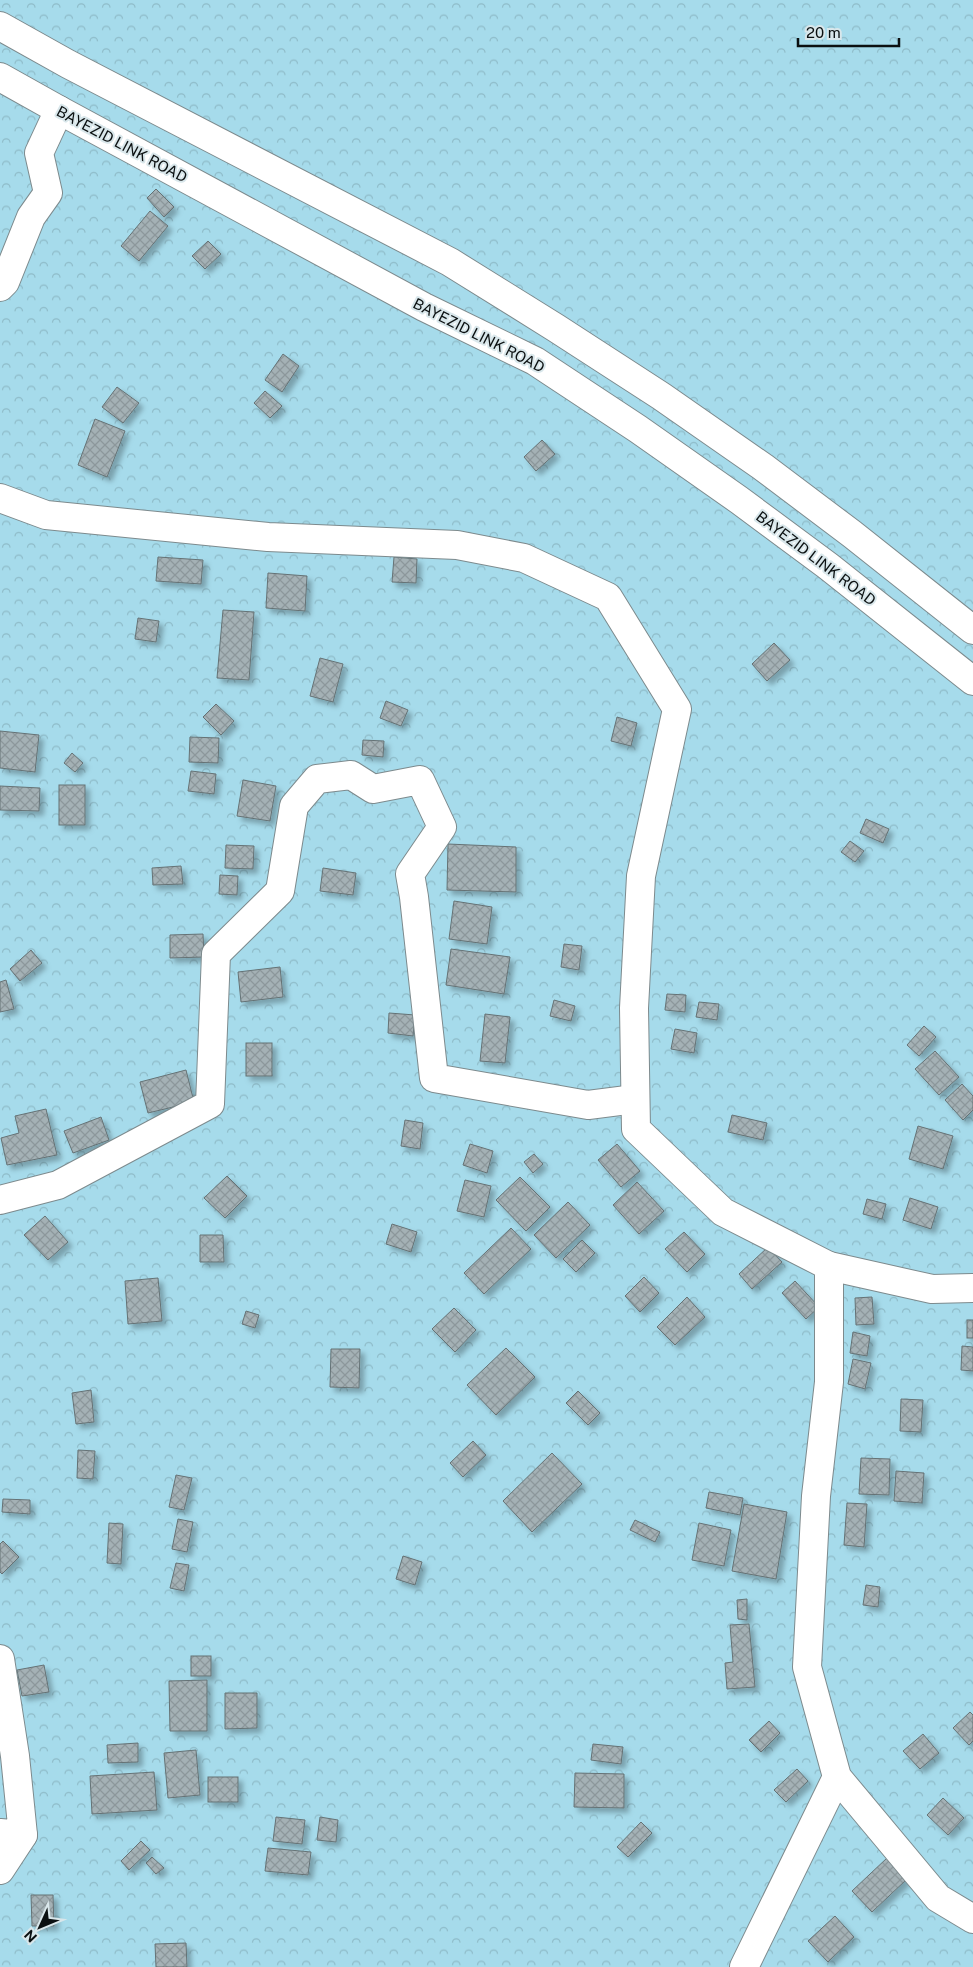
<svg xmlns="http://www.w3.org/2000/svg" width="973" height="1967" font-family="'Public Sans',sans-serif">
<style>
.forest{fill:url(#forest-crowns)}
.building{fill:url(#building-cross-hatch);stroke:#657275;filter:url(#shadow)}
.lines{fill:none;stroke-linecap:round;stroke-linejoin:round}
.minor-casing{stroke:#7d8a8d;stroke-width:30}
.major-casing{stroke:#7d8a8d;stroke-width:30}
.minor{stroke:#fff;stroke-width:28}
.major{stroke:#fff;stroke-width:28}
.labels{text-anchor:middle;dominant-baseline:central;stroke-width:4;stroke-linejoin:round;paint-order:stroke}
.street-label{font-size:15px;fill:#0b1011;stroke:#d9e7eb}
</style>
<defs>
<pattern id="forest-crowns" width="20" height="18" patternUnits="userSpaceOnUse" patternTransform="scale(1.25)"><rect width="20" height="18" fill="#a6dbeb"/><path d="M2 6a3 3 0 1 1 6 0M12 15a3 3 0 1 1 6 0" fill="none" stroke="#8ebbc8"/></pattern>
<pattern id="building-cross-hatch" width="8" height="8" patternUnits="userSpaceOnUse" patternTransform="scale(1.25)"><rect width="8" height="8" fill="#a4b1b5"/><path d="M0 0l8 8M0 8l8-8" fill="none" stroke="#8c979b"/></pattern>
<filter id="shadow"><feDropShadow dx="4.5" dy="4.5" stdDeviation="2.5" flood-color="#0004"/></filter>
</defs>
<rect width="100%" height="100%" fill="#d9e7eb"/>
<rect class="forest" x="0" y="0" width="973" height="1967"/>
<g class="building">
<path d="M156 189 174 207 164 217 147 198Z"/>
<path d="M150 211 168 226 139 261 121 246Z"/>
<path d="M208 241 221 254 205 269 192 256Z"/>
<path d="M283 354 299 366 282 392 265 380Z"/>
<path d="M117 387 139 403 123 423 102 407Z"/>
<path d="M265 391 282 406 270 418 254 403Z"/>
<path d="M95 419 125 431 107 477 78 465Z"/>
<path d="M542 440 555 454 536 471 524 457Z"/>
<path d="M158 557 203 560 201 584 156 581Z"/>
<path d="M394 557 417 559 416 583 392 582Z"/>
<path d="M268 573 307 576 305 611 266 608Z"/>
<path d="M223 610 254 612 249 680 217 678Z"/>
<path d="M138 618 159 621 156 642 135 639Z"/>
<path d="M774 643 790 660 767 681 752 664Z"/>
<path d="M320 658 343 664 333 702 310 696Z"/>
<path d="M386 701 408 710 401 726 380 718Z"/>
<path d="M216 704 234 721 221 735 203 717Z"/>
<path d="M617 717 637 723 631 746 611 741Z"/>
<path d="M0 731 39 735 35 772 0 768Z"/>
<path d="M190 737 219 738 218 763 189 762Z"/>
<path d="M363 740 384 741 383 757 362 755Z"/>
<path d="M72 753 83 763 75 772 64 763Z"/>
<path d="M191 771 216 774 214 794 188 791Z"/>
<path d="M243 780 276 786 270 821 237 816Z"/>
<rect x="59" y="785" width="26" height="40"/>
<path d="M0 786 40 788 39 811 0 810Z"/>
<path d="M866 819 889 829 883 843 860 833Z"/>
<path d="M850 841 864 851 855 862 841 852Z"/>
<path d="M448 844 516 847V892L447 890Z"/>
<path d="M226 845 254 846 253 869 225 868Z"/>
<path d="M181 866 183 884 153 885 152 868Z"/>
<path d="M323 868 356 873 353 895 320 891Z"/>
<path d="M220 875 238 876 237 895 219 894Z"/>
<path d="M454 901 492 907 487 944 449 939Z"/>
<path d="M203 934 204 957 170 958V935Z"/>
<path d="M564 944 582 946 579 970 561 967Z"/>
<path d="M451 949 510 957 504 994 446 985Z"/>
<path d="M31 950 42 963 20 981 10 969Z"/>
<path d="M280 967 283 997 241 1002 238 972Z"/>
<path d="M6 980 14 1009 0 1012V982Z"/>
<path d="M667 994 686 995 685 1012 665 1010Z"/>
<path d="M554 1000 575 1006 571 1021 550 1016Z"/>
<path d="M699 1002 719 1004 717 1020 696 1017Z"/>
<path d="M389 1013 415 1015 413 1036 388 1033Z"/>
<path d="M485 1014 510 1017 505 1063 480 1061Z"/>
<path d="M924 1026 936 1037 919 1056 907 1045Z"/>
<path d="M675 1029 697 1033 694 1053 671 1049Z"/>
<rect x="246" y="1043" width="26" height="33"/>
<path d="M935 1051 959 1077 939 1095 915 1069Z"/>
<path d="M186 1070 194 1102 148 1113 140 1082Z"/>
<path d="M962 1084 973 1096V1110L963 1120 945 1100Z"/>
<path d="M46 1109 57 1155 7 1165 1 1138 19 1133 15 1116Z"/>
<path d="M732 1115 767 1123 763 1140 728 1132Z"/>
<path d="M101 1117 109 1140 73 1153 64 1131Z"/>
<path d="M405 1120 423 1123 420 1149 401 1146Z"/>
<path d="M918 1126 953 1136 943 1169 909 1159Z"/>
<path d="M470 1144 493 1151 487 1173 463 1165Z"/>
<path d="M617 1144 640 1171 621 1187 598 1160Z"/>
<path d="M534 1154 543 1164 533 1173 524 1162Z"/>
<path d="M227 1176 247 1196 225 1218 204 1198Z"/>
<path d="M520 1177 550 1207 526 1231 496 1200Z"/>
<path d="M465 1180 491 1186 484 1217 457 1211Z"/>
<path d="M637 1182 664 1211 639 1234 613 1205Z"/>
<path d="M910 1198 938 1207 931 1229 903 1220Z"/>
<path d="M867 1199 886 1204 882 1219 863 1214Z"/>
<path d="M568 1202 590 1225 556 1258 534 1235Z"/>
<path d="M45 1216 68 1242 48 1260 24 1235Z"/>
<path d="M392 1224 417 1232 411 1252 386 1244Z"/>
<path d="M511 1228 531 1249 484 1294 464 1273Z"/>
<path d="M684 1232 705 1254 687 1272 665 1249Z"/>
<path d="M200 1235H223L224 1262H200Z"/>
<path d="M582 1240 595 1253 576 1272 563 1259Z"/>
<path d="M768 1247 782 1262 752 1289 739 1274Z"/>
<path d="M644 1277 659 1293 640 1312 625 1296Z"/>
<path d="M158 1278 162 1321 128 1324 125 1281Z"/>
<path d="M795 1281 819 1307 806 1319 782 1293Z"/>
<path d="M687 1297 705 1317 675 1345 657 1327Z"/>
<path d="M872 1297 874 1324 856 1325 855 1298Z"/>
<path d="M454 1308 476 1330 455 1352 432 1329Z"/>
<path d="M246 1311 259 1315 255 1328 242 1324Z"/>
<rect x="967" y="1320" width="6" height="18"/>
<path d="M853 1332 870 1336 867 1356 850 1353Z"/>
<path d="M962 1346 973 1347V1371L961 1370Z"/>
<path d="M506 1348 535 1377 496 1415 467 1385Z"/>
<path d="M331 1349H360L359 1388 330 1387Z"/>
<path d="M853 1359 871 1363 865 1389 848 1384Z"/>
<path d="M91 1390 94 1422 76 1424 72 1393Z"/>
<path d="M578 1391 600 1413 588 1425 566 1403Z"/>
<path d="M901 1399 923 1400 921 1432 900 1431Z"/>
<path d="M473 1441 486 1455 463 1477 450 1463Z"/>
<path d="M78 1450 95 1451 93 1479 77 1478Z"/>
<path d="M552 1453 582 1484 532 1532 503 1501Z"/>
<path d="M861 1458 890 1459 889 1495 859 1494Z"/>
<path d="M896 1471 924 1473 922 1503 894 1501Z"/>
<path d="M176 1475 192 1478 184 1510 169 1507Z"/>
<path d="M709 1492 743 1498 740 1515 706 1508Z"/>
<path d="M3 1499 30 1500V1514L2 1512Z"/>
<path d="M847 1503 867 1504 864 1547 844 1545Z"/>
<path d="M744 1504 787 1512 776 1579 732 1571Z"/>
<path d="M178 1519 193 1522 187 1552 172 1549Z"/>
<path d="M635 1520 660 1532 655 1542 630 1530Z"/>
<path d="M109 1523 123 1524 121 1564 107 1563Z"/>
<path d="M699 1523 731 1530 724 1566 692 1560Z"/>
<path d="M3 1541 19 1557 2 1574 0 1572V1544Z"/>
<path d="M403 1556 422 1562 415 1585 396 1579Z"/>
<path d="M176 1563 189 1565 184 1591 170 1588Z"/>
<path d="M866 1585 880 1587 878 1607 863 1605Z"/>
<path d="M747 1599V1620L738 1619 737 1600Z"/>
<path d="M749 1624 755 1687 727 1689 725 1663 733 1662 730 1625Z"/>
<rect x="191" y="1656" width="20" height="20"/>
<path d="M44 1665 49 1692 22 1696 17 1670Z"/>
<path d="M207 1680V1731H170L169 1681Z"/>
<path d="M225 1693H257V1728L225 1729Z"/>
<path d="M970 1712 973 1715V1741L969 1745 953 1728Z"/>
<path d="M769 1721 780 1733 761 1752 749 1740Z"/>
<path d="M923 1734 939 1753 920 1769 903 1751Z"/>
<path d="M138 1743V1762L108 1763 107 1745Z"/>
<path d="M593 1744 623 1747 621 1764 591 1760Z"/>
<path d="M196 1750 200 1795 168 1798 164 1753Z"/>
<path d="M797 1769 808 1781 786 1802 774 1790Z"/>
<path d="M154 1772 157 1810 92 1814 90 1776Z"/>
<path d="M575 1773 624 1774V1808L574 1807Z"/>
<rect x="208" y="1777" width="30" height="25"/>
<path d="M943 1798 964 1818 948 1835 927 1815Z"/>
<path d="M276 1817 305 1820 302 1844 273 1841Z"/>
<path d="M320 1817 338 1820 336 1842 317 1840Z"/>
<path d="M641 1822 652 1833 628 1857 617 1847Z"/>
<path d="M141 1841 150 1850 129 1870 121 1861Z"/>
<path d="M268 1848 311 1852 308 1875 265 1871Z"/>
<path d="M152 1857 164 1868 156 1874 146 1863Z"/>
<path d="M887 1858 906 1880 872 1912 852 1891Z"/>
<path d="M31 1895H53L54 1926H32Z"/>
<path d="M835 1916 854 1937 828 1962 808 1941Z"/>
<path d="M186 1943 187 1967H156L155 1944Z"/>
</g>
<g class="lines">
<defs>
<g id="minor">
<path d="M0 287 5 282 31 217 48 193 39 153 59 110"/>
<path d="M0 498 46 515 268 537 457 545 524 558 608 597 677 709 641 876 634 1008 636 1129 723 1212 829 1266V1382L816 1496 807 1667 837 1777 938 1898 973 1919"/>
<path d="M0 1200 58 1185 210 1104 216 954 280 891 294 806 317 779 351 775 373 789 420 780 442 827 410 874 414 897 434 1078 588 1105 635 1099"/>
<path d="M829 1266 932 1289 973 1288"/>
<path d="M0 1659 15 1756 23 1835 0 1833"/>
<path d="M0 1870 23 1835"/>
<path d="M744 1967 837 1777"/>
</g>
<g id="major">
<path d="M0 26 68 64 450 262 556 328 661 396 763 467 852 534 973 630"/>
<path d="M0 77 59 110 424 307 535 361 638 429 739 500 828 566 973 681"/>
</g>
</defs>
<use href="#minor" class="minor-casing"/>
<use href="#major" class="major-casing"/>
<use href="#minor" class="minor"/>
<use href="#major" class="major"/>
</g>
<g class="labels">
<g class="street-label">
<text transform="translate(122 144) rotate(28)">BAYEZID LINK ROAD</text>
<text transform="translate(479 335) rotate(27)">BAYEZID LINK ROAD</text>
<text transform="translate(816 558) rotate(37)">BAYEZID LINK ROAD</text>
</g>
</g>
<g transform="translate(40 1927) rotate(226)" stroke="#d9e7eb" stroke-width="4" paint-order="stroke">
<path d="M0-4L9 19L0 12L-9 19Z" fill="#0b1011"/>
<text y="-8" font-size="14" font-weight="bold" text-anchor="middle" fill="#0b1011">N</text>
</g>
<path d="M798 38v8h101v-8" fill="none" stroke="#0b1011" stroke-width="2.5"/>
<text x="806" y="38" font-size="15" fill="#0b1011" stroke="#d9e7eb" stroke-width="4" paint-order="stroke">20 m</text>
</svg>
